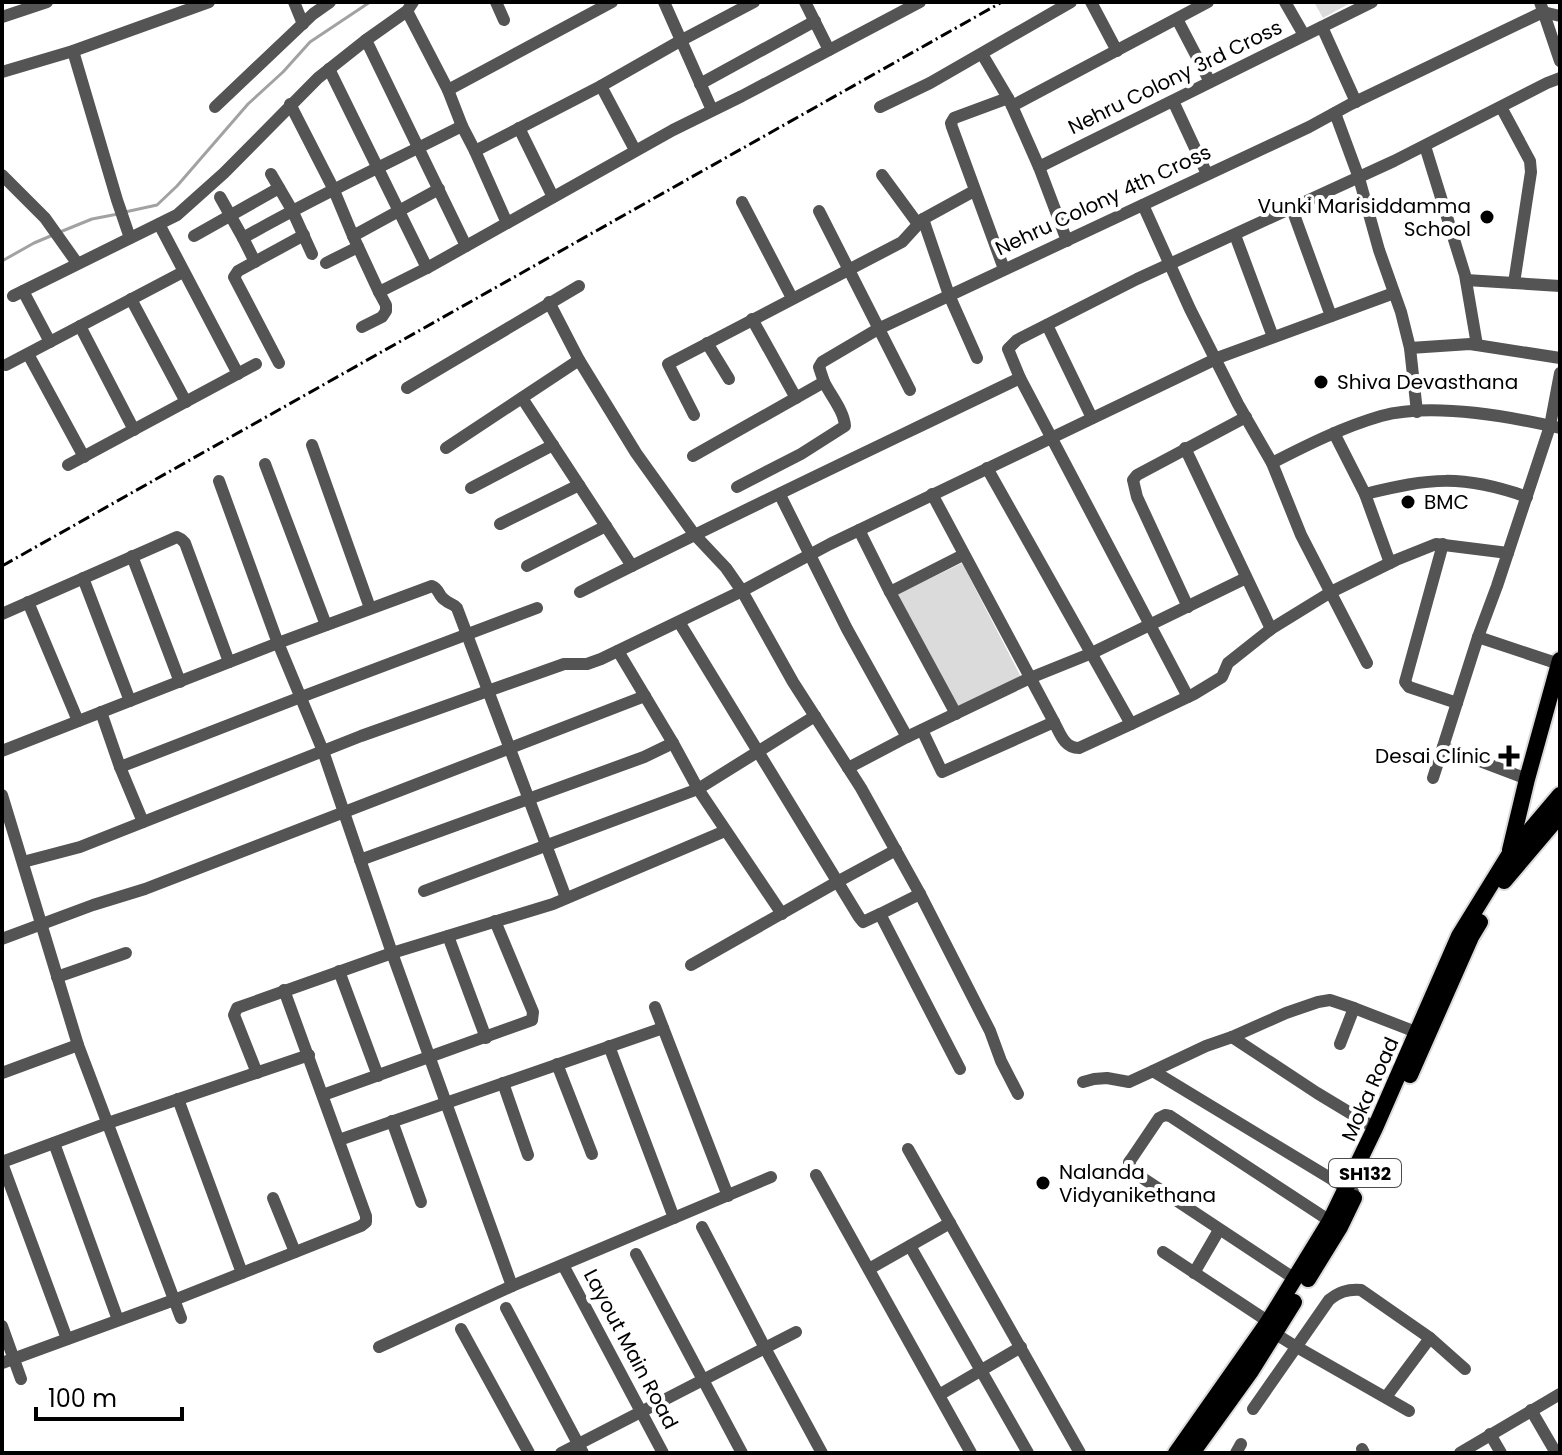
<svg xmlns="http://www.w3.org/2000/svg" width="1562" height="1455" font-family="Poppins,sans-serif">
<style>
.green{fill:#dbdbdb}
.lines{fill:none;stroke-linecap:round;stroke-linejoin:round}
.stream{stroke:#a2a2a2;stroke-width:3}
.major-casing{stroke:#dbdbdb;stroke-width:20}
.minor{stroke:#545454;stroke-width:12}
.major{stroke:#000;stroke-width:16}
.rail{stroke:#000;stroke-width:3;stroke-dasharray:12 4 2 4;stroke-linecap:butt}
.poi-dot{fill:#000;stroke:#fff;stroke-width:3}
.labels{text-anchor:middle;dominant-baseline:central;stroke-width:8;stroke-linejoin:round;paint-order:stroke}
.shield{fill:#fff;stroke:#4c4c4c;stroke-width:2}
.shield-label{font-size:18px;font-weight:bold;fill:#000}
.street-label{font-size:20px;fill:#000;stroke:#fff}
.poi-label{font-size:20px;fill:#000;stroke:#fff;text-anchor:start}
</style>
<rect width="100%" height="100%" fill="#fff"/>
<g class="green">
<path d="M1314 2H1352L1323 18Z"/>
<path d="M962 563 1021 677 953 708 896 595Z"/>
</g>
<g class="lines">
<g class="stream">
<path d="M125 212 157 205 177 186 248 104 283 72 310 42 370 2"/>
<path d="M60 232 92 219 118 214"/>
<path d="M2 261 34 243 53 235"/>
</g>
<defs>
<g id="major">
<path d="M1510 850 1527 779 1560 660"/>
<path d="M1504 881 1560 815"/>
<path d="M1410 1075 1471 937 1480 922"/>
<path d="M1308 1279 1340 1227 1354 1198"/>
<path d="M1176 1453 1268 1322 1330 1221 1375 1128 1459 936 1509 855 1560 795"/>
<path d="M1192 1453 1251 1371 1294 1302"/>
</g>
</defs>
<use href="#major" class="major-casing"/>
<g class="minor">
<path d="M294 2 303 24"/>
<path d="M413 2 407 11 366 40 466 246"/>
<path d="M496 2 504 20"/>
<path d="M664 2 712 110"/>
<path d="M805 2 829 50"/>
<path d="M1091 2 1117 51"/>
<path d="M1285 2 1304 35"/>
<path d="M1540 2 1560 61"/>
<path d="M407 11 448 90 462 126"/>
<path d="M2 17 47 2"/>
<path d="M1177 19 1210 82"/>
<path d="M1322 27 1356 102"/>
<path d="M73 51 117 200 130 238"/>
<path d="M982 54 1008 98"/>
<path d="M329 69 427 268"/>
<path d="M2 72 73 51 209 2"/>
<path d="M700 84 815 21"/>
<path d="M601 86 635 150"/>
<path d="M448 90 612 2"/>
<path d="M1173 101 1207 174"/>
<path d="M290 104 333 188 353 236 379 292"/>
<path d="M1012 106 1039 167 1067 241"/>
<path d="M215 107 313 14 330 2"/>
<path d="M880 107 930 83 1071 2"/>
<path d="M1501 107 1530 161 1531 172 1514 283"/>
<path d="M1335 113 1359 178 1379 250 1401 312 1410 348 1417 412"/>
<path d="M519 128 553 197"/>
<path d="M1425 146 1465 275 1477 345"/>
<path d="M475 151 507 223"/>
<path d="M1039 167 1372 2"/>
<path d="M271 174 292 210 312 254"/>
<path d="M2 175 45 218 77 263"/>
<path d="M882 175 918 224"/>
<path d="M220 197 243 238"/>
<path d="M742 202 792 298"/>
<path d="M1143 205 1190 309 1238 404 1272 463 1301 535 1367 663"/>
<path d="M1292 209 1331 316"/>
<path d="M819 211 910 390"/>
<path d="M923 219 949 295 977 358"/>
<path d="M159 224 238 374"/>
<path d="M1235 235 1273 337"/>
<path d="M194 236 279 188"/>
<path d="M353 236 439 189"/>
<path d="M255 262 243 238C314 197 389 163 462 126L475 151 601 86 680 41 754 2"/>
<path d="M326 263 358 247"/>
<path d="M1004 269 952 127 951 123 954 118 1008 98 1012 106 1208 2"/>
<path d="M1466 280 1560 286"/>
<path d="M23 291 50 342"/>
<path d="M13 296 177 215 224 173 318 78 366 40"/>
<path d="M131 299 186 402"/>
<path d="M549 302 579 360 636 453 694 534 726 568 742 591 793 682 861 788 920 894 990 1031 1001 1061 1018 1094"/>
<path d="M752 319 796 398"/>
<path d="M1047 325 1092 418"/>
<path d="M80 326 134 430"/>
<path d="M362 327 382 317 386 311V305L379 292 427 268 673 130 742 96 920 2"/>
<path d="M707 343 729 379"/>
<path d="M1410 348 1470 344 1560 358"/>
<path d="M28 354 84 457"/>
<path d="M279 363 234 277 238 271 304 235"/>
<path d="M6 365 183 272"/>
<path d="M407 388 579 286"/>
<path d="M522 398 632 566"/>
<path d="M694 415 668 364 902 242 923 219 974 191"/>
<path d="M1334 433 1365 494 1390 563"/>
<path d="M312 445 370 608"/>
<path d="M446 448 579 360"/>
<path d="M1185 448 1271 629"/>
<path d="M693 456 824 382 819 367 822 362 878 329 1309 127 1351 104 1543 12 1560 16"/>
<path d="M1272 463C1307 445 1343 427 1381 416 1433 402 1508 416 1560 428"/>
<path d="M265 464 326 625"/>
<path d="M68 465 256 364"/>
<path d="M987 468 1131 724 1194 694 1222 677 1228 663 1271 629 1331 592 1396 560 1436 544 1508 553"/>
<path d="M219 481 276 638 323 751 392 953 512 1286"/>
<path d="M737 487 801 454 845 426C844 411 831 396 824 382"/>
<path d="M471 488 553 445"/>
<path d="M932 494 1054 722"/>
<path d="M1365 494C1430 478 1462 474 1527 497"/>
<path d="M780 495 847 629 907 737"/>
<path d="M500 524 579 485"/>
<path d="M859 530 890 592"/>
<path d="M1443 544 1405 682 1409 687 1457 703"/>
<path d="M132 556 180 682"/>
<path d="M527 566 606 526"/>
<path d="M83 578 130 701"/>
<path d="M580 592C726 518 873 449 1020 378"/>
<path d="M28 602 78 721"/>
<path d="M1188 607 1137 497 1133 480 1137 475 1246 417"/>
<path d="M2 614 177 537 181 539 185 543 229 662"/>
<path d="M679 622 859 917 863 922 880 914 960 1069"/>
<path d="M1478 637 1559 664"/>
<path d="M618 651 673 743 698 789 782 914"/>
<path d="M1188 697 1020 378 1008 349 1017 340 1137 279 1394 161 1547 83 1560 78"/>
<path d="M101 712 120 767 301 697 537 608"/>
<path d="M956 714 890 592 963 555"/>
<path d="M922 730 942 772 1054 722C1060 733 1064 748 1079 748L1131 724"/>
<path d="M1443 747 1527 779"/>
<path d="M2 751 278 643 432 586C440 589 438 596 445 600 449 604 453 603 457 608L566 898"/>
<path d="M120 767 143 822"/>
<path d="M848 768 907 737 1030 678 1092 653 1246 578"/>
<path d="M1433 778 1478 637 1497 586 1550 426 1560 373"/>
<path d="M2 795 78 1045 181 1318"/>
<path d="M360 860 644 757 673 743"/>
<path d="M23 862 80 847 361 736 564 664H587L601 659 742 591 830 544 1220 357 1394 293"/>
<path d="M424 891 698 789 815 716"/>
<path d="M880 914 920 894"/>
<path d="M448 936 486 1038"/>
<path d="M2 939 93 905 145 889 645 696"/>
<path d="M691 965 837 882 896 850"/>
<path d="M339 971 378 1076"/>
<path d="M57 977 126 953"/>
<path d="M655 1007 728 1196"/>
<path d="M1232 1037 1317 1093 1375 1128"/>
<path d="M1340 1044 1354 1008"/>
<path d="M609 1046 674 1218"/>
<path d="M557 1064 592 1154"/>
<path d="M1153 1071 1206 1046 1232 1037 1286 1013 1318 1002 1330 1000 1354 1008 1421 1034"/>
<path d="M2 1073 78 1045"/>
<path d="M257 1073 234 1015 237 1008 392 953 553 904 725 831"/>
<path d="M1083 1082 1094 1079 1107 1078 1129 1082 1153 1071 1353 1192"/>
<path d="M503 1083 528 1155"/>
<path d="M323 1095 532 1020 533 1012 495 921"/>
<path d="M178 1099 242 1273"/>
<path d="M392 1121 421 1202"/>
<path d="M339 1140 663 1028"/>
<path d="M54 1143 118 1320"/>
<path d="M908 1149 1080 1453"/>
<path d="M2 1162 108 1123 309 1055"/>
<path d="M2 1163 67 1339"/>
<path d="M816 1175 971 1453"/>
<path d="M273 1198 295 1252"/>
<path d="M702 1227 765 1348 822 1453"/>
<path d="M910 1246 1028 1453"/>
<path d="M1163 1252 1275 1326"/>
<path d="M636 1254 742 1453"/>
<path d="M563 1265 663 1453"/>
<path d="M869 1269 950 1223"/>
<path d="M1194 1273 1219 1230"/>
<path d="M1295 1279 1135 1173 1131 1168 1129 1162 1132 1158 1159 1118 1165 1115 1170 1116 1330 1221"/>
<path d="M506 1308 583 1453"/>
<path d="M2 1326 21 1379"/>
<path d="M461 1329 529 1453"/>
<path d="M1274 1333 1295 1346 1409 1411"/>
<path d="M379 1347 512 1286 771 1177"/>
<path d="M2 1363 174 1300 361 1226 366 1222V1216L284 990"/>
<path d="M939 1395 1021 1347"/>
<path d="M1386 1397 1430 1338"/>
<path d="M1253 1409 1329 1300C1339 1292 1347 1289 1361 1290L1430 1338 1465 1369"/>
<path d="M1531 1410 1556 1453"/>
<path d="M1490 1434 1501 1453"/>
<path d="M1362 1449 1364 1453"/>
<path d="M561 1453 796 1332"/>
<path d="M1236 1453 1241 1444"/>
<path d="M1460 1453 1560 1394"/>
</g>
<use href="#major" class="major"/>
<path class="rail" d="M2 566 1002 2"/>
</g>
<g class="poi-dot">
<circle cx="1487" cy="217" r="8"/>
<circle cx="1321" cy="382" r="8"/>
<circle cx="1408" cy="502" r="8"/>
<path d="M1505 744h8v8h8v8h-8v8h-8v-8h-8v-8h8z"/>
<circle cx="1043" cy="1183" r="8"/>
</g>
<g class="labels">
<rect class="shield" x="1329" y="1159" width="72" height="28" rx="6"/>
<g class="shield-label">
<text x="1365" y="1173">SH132</text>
</g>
<g class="street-label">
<text transform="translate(1175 77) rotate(-26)">Nehru Colony 3rd Cross</text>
<text transform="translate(1103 200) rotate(-25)">Nehru Colony 4th Cross</text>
<text transform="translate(1370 1089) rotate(-66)">Moka Road</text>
<text transform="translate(631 1349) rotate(62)">Layout Main Road</text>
</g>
<g class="poi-label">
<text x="1471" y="206" text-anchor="end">Vunki Marisiddamma<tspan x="1471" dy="23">School</tspan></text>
<text x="1337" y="382">Shiva Devasthana</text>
<text x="1424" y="502">BMC</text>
<text x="1491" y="756" text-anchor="end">Desai Clinic</text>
<text x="1059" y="1172">Nalanda<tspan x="1059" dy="23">Vidyanikethana</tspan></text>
</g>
</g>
<rect width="1562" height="1455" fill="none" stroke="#000000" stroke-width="8"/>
<path d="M36 1407v12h146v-12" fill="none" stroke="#000000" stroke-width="4"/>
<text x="48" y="1407" font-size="24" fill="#000000" stroke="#ffffff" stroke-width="6" paint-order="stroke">100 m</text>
</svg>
